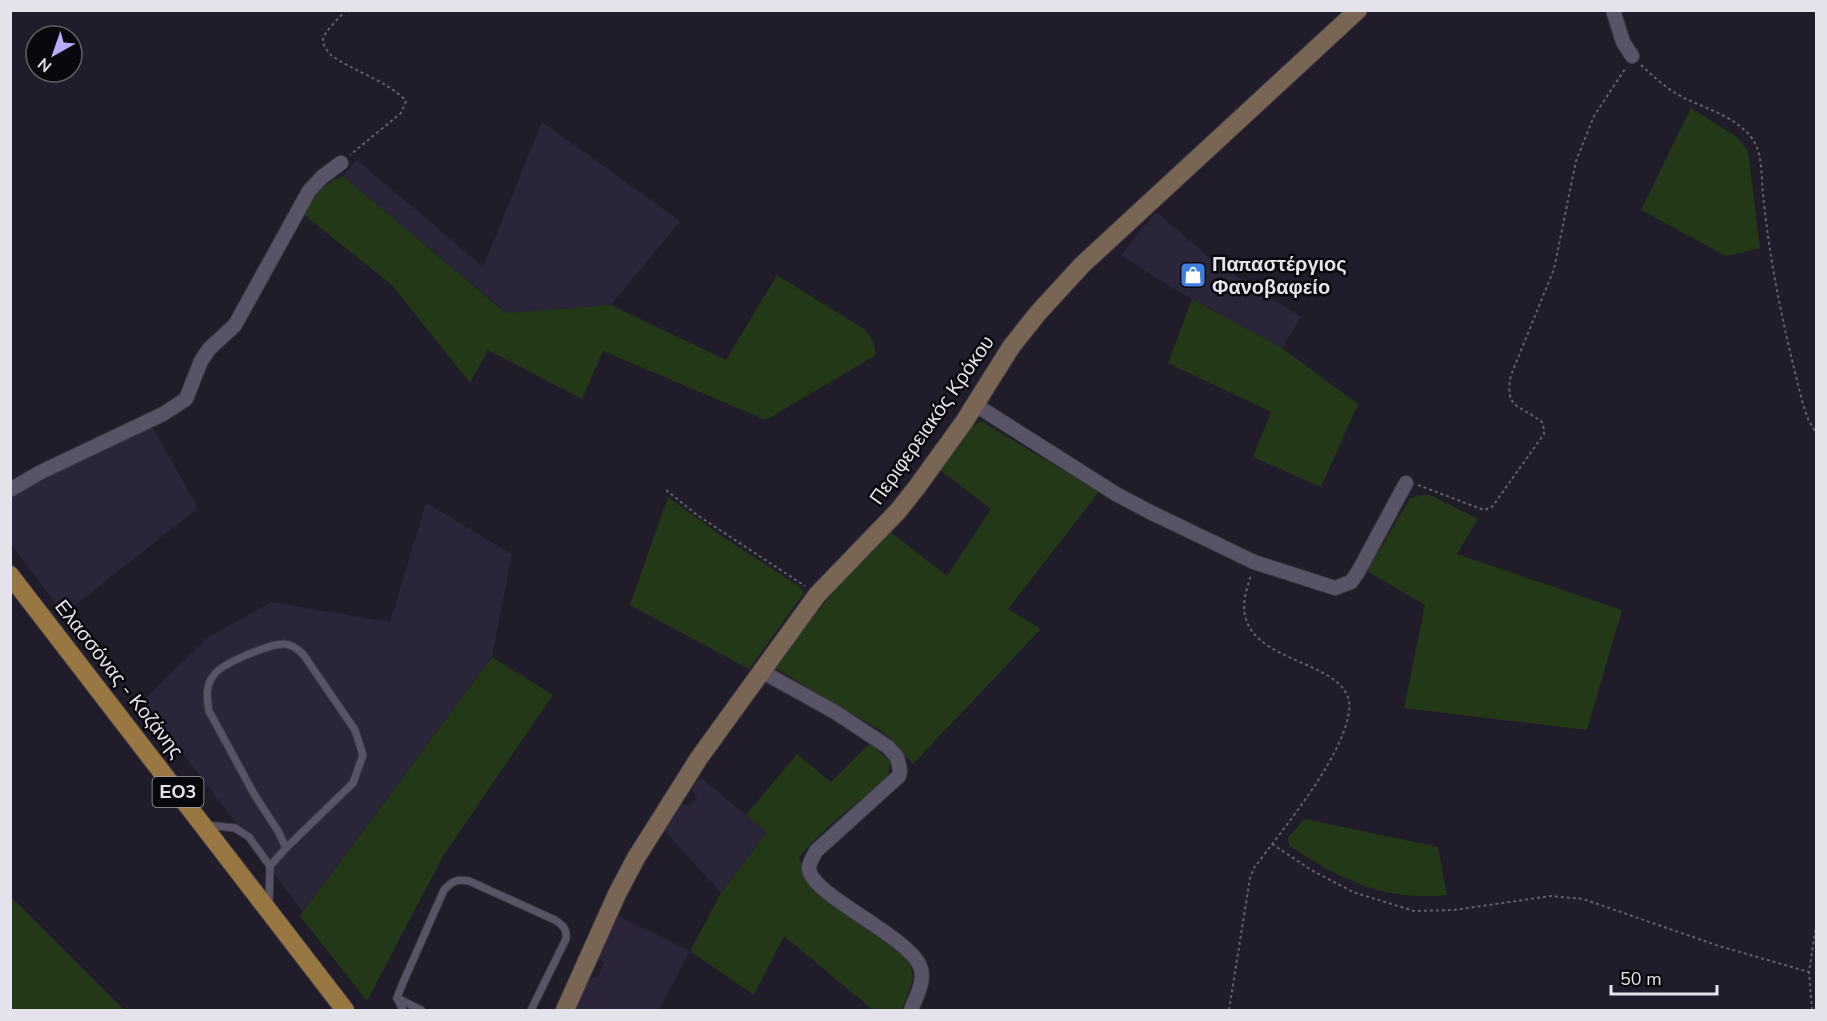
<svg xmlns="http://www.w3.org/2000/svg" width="1827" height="1021" font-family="'Nunito Sans',sans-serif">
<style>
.built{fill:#2b2539}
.green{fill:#223817}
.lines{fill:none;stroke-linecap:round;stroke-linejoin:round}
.lane-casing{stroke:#3a3743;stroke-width:9}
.street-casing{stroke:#3a3743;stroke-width:16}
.secondary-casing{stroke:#3a3743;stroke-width:20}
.primary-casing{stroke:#3a3743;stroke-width:20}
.path{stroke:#635f6c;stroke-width:2;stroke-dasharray:3 3;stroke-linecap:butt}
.lane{stroke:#595465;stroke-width:7}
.street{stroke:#595465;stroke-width:14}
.secondary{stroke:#796554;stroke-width:18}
.primary{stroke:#997743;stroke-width:18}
.labels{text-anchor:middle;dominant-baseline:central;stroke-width:5;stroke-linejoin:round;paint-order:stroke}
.shield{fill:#0a080e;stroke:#a3a1a9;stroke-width:1.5}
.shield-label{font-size:18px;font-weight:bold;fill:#e4e2eb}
.poi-label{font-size:20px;font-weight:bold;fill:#e4e2eb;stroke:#0a080e;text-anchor:start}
.street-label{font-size:20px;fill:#e4e2eb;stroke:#0a080e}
</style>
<rect width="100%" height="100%" fill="#211c2a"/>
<g class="built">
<path d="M542 122 680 221 611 305 507 313 343 176 357 160 483 267Z"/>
<path d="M1156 212 1217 264 1301 317 1282 348 1169 286 1121 255Z"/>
<path d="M152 426 198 508 64 614 11 544V500L26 486Z"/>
<path d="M426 503 512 554 492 657 303 912 143 701 207 638 271 602 390 622Z"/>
<path d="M700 777 767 832 721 893 665 831 682 804 690 806 697 797 692 790Z"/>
<path d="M616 915 690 951 659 1010H573L585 981 599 975 604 962 596 958Z"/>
</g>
<g class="green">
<path d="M1691 108 1737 137 1748 151 1760 248 1726 256 1641 210Z"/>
<path d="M343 176 506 313 611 305 726 360 777 275 864 329 873 341 876 355 766 420 603 351 582 399 488 350 470 383 392 285 303 214C314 197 323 183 343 176Z"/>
<path d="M1192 299 1282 348 1358 404 1321 487 1253 457 1271 412 1168 363Z"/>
<path d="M981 421 1099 492 1008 609 1041 629 913 764 883 732 775 668 779 658 851 571 889 531 947 576 991 509 940 470 971 427Z"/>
<path d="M1428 494 1478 519 1457 554 1622 610 1587 730 1404 708 1425 605 1367 571 1410 498Z"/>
<path d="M668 497 723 537 800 587 804 593 749 669 630 605Z"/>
<path d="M492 657 553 695 443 856 367 1001 300 916Z"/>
<path d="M870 743 890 761 888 776C858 803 825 826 799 857L808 883 827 900 910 961 913 979 902 1010H873L784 936 754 995 690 951 721 893 767 832 746 815 797 754 831 782Z"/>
<path d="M1305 819 1438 847 1447 895C1386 902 1337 879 1289 845L1288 837Z"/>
<path d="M11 897 124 1010H11Z"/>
</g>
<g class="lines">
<defs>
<g id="lane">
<path d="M206 825 235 828 249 837 270 866 269 905"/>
<path d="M270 866 286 848 278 831 254 794 209 711C207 699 205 685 214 675 222 663 268 645 282 644 290 643 297 649 303 654L355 730 363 755 353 783 286 848"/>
<path d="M397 998 421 1010"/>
<path d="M403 1010 397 998 402 985 444 890C452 881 457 879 469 881L555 920C563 925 567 929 566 939L531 1010"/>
</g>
<g id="street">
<path d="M1613 10 1623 42 1632 56"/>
<path d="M974 404 1116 494 1150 512 1254 562 1335 588 1351 582 1358 572 1406 483"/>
<path d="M10 490 39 473 163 414 186 399 201 361 209 349 235 325 309 191 322 177 341 163"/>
<path d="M761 671 835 712 888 747 897 757 900 770 899 776 816 851C814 856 809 862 809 868 809 894 907 935 920 966 926 980 916 997 911 1010"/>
</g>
<path id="secondary" d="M565 1010 617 894 636 858 699 758 817 595 898 511 917 487 964 422 1011 347 1038 313 1082 265 1358 10"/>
<path id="primary" d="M10 575 345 1010"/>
</defs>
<use href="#lane" class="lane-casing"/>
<use href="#street" class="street-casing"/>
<use href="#secondary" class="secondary-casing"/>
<use href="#primary" class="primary-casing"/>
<g class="path">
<path d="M346 10C341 16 324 32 323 39 322 44 327 51 331 55 352 71 388 81 406 101L401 113 350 155"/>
<path d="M1641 65C1654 77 1668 90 1684 98 1707 109 1734 116 1751 137 1763 152 1761 175 1763 194 1770 266 1785 335 1803 404L1808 419 1816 433"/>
<path d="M1418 485 1484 510 1492 507 1544 434 1543 423C1520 404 1504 410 1511 375L1554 269 1576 161 1594 116 1625 69"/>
<path d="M666 490 697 515 805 586"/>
<path d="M1272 844 1313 871 1353 892 1414 911 1454 910 1551 896 1583 899 1719 946 1809 972"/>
<path d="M1229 1010 1250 878 1254 868C1283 829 1342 759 1349 712 1357 661 1254 666 1245 615 1242 602 1247 588 1251 575"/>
<path d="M1812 1010 1809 972 1816 926"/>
</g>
<use href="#lane" class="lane"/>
<use href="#street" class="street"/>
<use href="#secondary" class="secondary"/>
<use href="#primary" class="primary"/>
</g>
<defs>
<symbol id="shop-square" viewBox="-11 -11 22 22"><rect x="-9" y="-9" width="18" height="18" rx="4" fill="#3f7fe0" stroke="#0a080e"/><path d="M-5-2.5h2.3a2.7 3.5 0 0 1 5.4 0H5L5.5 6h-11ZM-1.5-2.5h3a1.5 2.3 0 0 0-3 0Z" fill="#fff"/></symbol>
</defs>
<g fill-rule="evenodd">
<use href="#shop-square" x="1178" y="260" width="30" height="30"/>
</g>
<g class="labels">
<rect class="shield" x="152.5" y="777" width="51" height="30" rx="4.5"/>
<g class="shield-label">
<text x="178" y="792">ΕΟ3</text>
</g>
<g class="poi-label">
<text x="1212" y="264">Παπαστέργιος<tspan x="1212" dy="23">Φανοβαφείο</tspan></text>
</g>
<g class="street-label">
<text transform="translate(932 420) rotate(-55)">Περιφερειακός Κρόκου</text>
<text transform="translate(119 679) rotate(52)">Ελασσόνας - Κοζάνης</text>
</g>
</g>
<rect width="1827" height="1021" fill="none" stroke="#e4e2eb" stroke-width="24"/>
<g transform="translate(54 54) rotate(220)"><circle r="28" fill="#0a080e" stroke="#615f66" stroke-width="1.5"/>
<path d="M0-4.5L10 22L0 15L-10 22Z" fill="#baaaf7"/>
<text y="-9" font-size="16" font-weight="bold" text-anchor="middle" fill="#e4e2eb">N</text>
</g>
<path d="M1611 985v9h106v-9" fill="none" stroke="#e4e2eb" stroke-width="3"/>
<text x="1620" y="985" font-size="18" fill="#e4e2eb" stroke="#0a080e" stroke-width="4.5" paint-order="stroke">50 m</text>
</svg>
